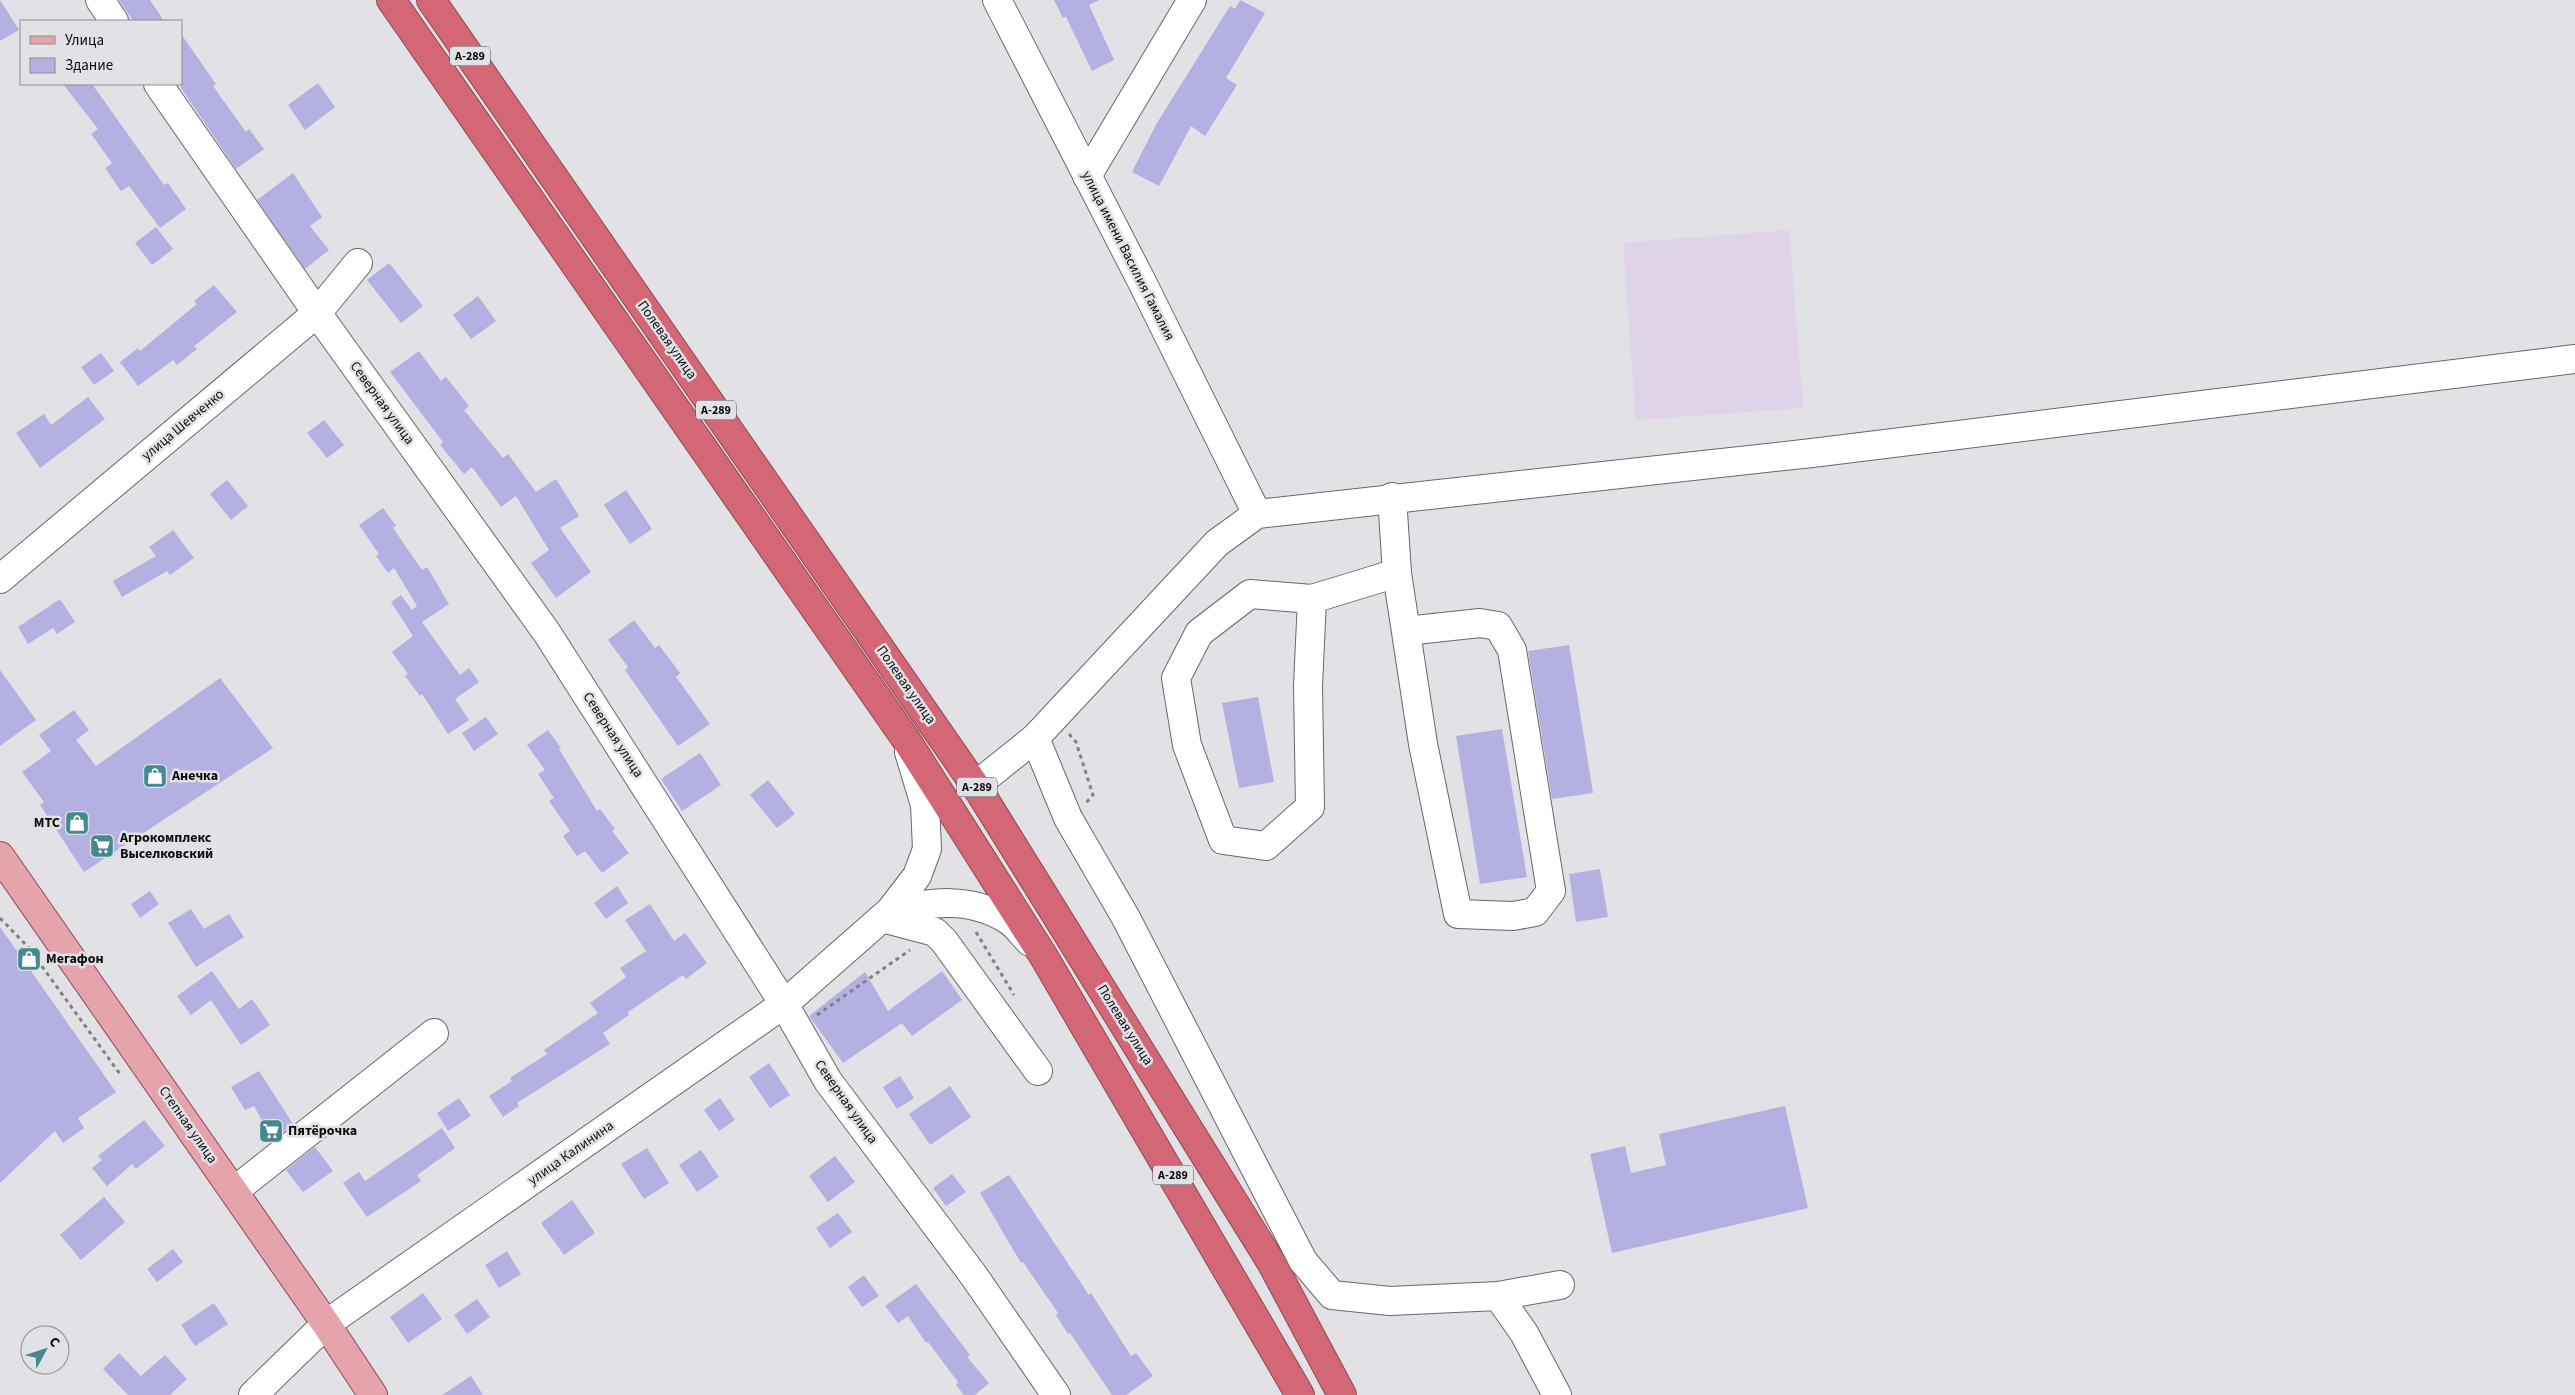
<svg xmlns="http://www.w3.org/2000/svg" width="2575" height="1395" font-family="'Source Sans 3',sans-serif">
<style>
.industrial{fill:#ded3e7}
.building{fill:#b4b1e2}
.lines{fill:none;stroke-linecap:round;stroke-linejoin:round}
.minor-casing{stroke:#68686c;stroke-width:30}
.major-casing{stroke:#8e4851;stroke-width:30}
.highway-casing{stroke:#8e4851;stroke-width:30}
.path{stroke:#818185;stroke-width:3;stroke-dasharray:4 4;stroke-linecap:butt}
.minor{stroke:#fff;stroke-width:28}
.major{stroke:#e5a4ac;stroke-width:28}
.highway{stroke:#d36775;stroke-width:28}
.labels{text-anchor:middle;dominant-baseline:central;stroke-width:5;stroke-linejoin:round;paint-order:stroke}
.shield{fill:#e1e1e6;stroke:#4d4d50;stroke-width:1}
.shield-label{font-size:12px;font-weight:bold;fill:#0d0d0f}
.street-label{font-size:14px;fill:#0d0d0f;stroke:#e1e1e6}
.poi-label{font-size:14px;font-weight:bold;fill:#0d0d0f;stroke:#e1e1e6;text-anchor:start}
</style>
<rect width="100%" height="100%" fill="#e1e1e6"/>
<path class="industrial" d="M1789 230 1803 408 1636 420 1623 243Z"/>
<g class="building">
<path d="M0 0 19 30 0 41Z"/>
<path d="M119 0H150L164 21H133Z"/>
<path d="M1054 0H1099L1089 5 1114 60 1092 71 1066 17 1063 18Z"/>
<path d="M1240 0 1265 13 1226 78 1237 85 1205 136 1191 126 1159 186 1132 172 1157 123 1230 6 1235 9Z"/>
<path d="M181 34 216 84 213 86 246 132 249 129 264 149 236 169 181 88Z"/>
<path d="M318 83 335 107 305 130 288 105Z"/>
<path d="M63 84H92L164 185 168 183 186 209 160 228 129 186 121 191 105 168 112 163 91 134 98 129Z"/>
<path d="M293 173 322 217 310 226 329 250 305 269 257 200Z"/>
<path d="M156 227 173 249 152 265 135 243Z"/>
<path d="M389 263 423 306 401 323 367 280Z"/>
<path d="M214 285 237 312 194 346 197 349 177 365 173 360 138 386 120 362 138 348 140 351 197 304 194 301Z"/>
<path d="M478 296 496 321 471 339 453 315Z"/>
<path d="M419 351 441 381 446 377 469 406 464 410 503 458 508 454 536 492 556 479 579 516 560 528 591 572 556 598 531 563 549 550 516 496 501 507 472 467 464 474 440 445 443 442 390 372Z"/>
<path d="M101 353 114 371 94 385 81 367Z"/>
<path d="M88 397 105 419 40 468 16 433 44 414 51 425Z"/>
<path d="M324 420 344 445 327 458 307 433Z"/>
<path d="M227 480 248 506 231 520 210 494Z"/>
<path d="M626 490 652 529 630 544 604 505Z"/>
<path d="M383 508 396 526 393 528 422 570 427 567 449 604 422 622 460 675 469 668 479 682 455 699 469 720 448 734 422 694 420 696 405 676 408 674 392 652 413 636 391 602 401 595 412 610 417 606 394 568 388 573 376 556 379 554 359 525Z"/>
<path d="M173 530 194 558 170 575 167 571 122 597 113 581 156 556 149 547Z"/>
<path d="M60 599 75 622 57 634 53 628 28 644 18 627Z"/>
<path d="M634 620 655 648 659 645 680 673 676 677 710 724 678 746 625 670 628 667 608 640Z"/>
<path d="M1569 645 1593 793 1552 799 1528 651Z"/>
<path d="M0 670 36 720 0 746Z"/>
<path d="M220 678 273 748 84 872 40 805 44 802 22 772 51 751 39 735 74 710 89 730 76 740 96 766Z"/>
<path d="M1258 697 1274 782 1239 788 1222 703Z"/>
<path d="M486 717 498 734 474 751 462 733Z"/>
<path d="M1502 729 1527 877 1480 884 1456 736Z"/>
<path d="M548 730 561 748 559 749 597 811 600 809 615 829 612 831 629 853 602 873 585 851 577 856 563 836 570 831 549 801 554 798 538 774 545 770 527 745Z"/>
<path d="M700 753 721 785 682 811 661 779Z"/>
<path d="M768 780 795 814 777 828 750 795Z"/>
<path d="M1600 869 1608 917 1576 922 1569 874Z"/>
<path d="M617 886 628 903 606 919 594 903Z"/>
<path d="M150 891 159 904 140 918 131 904Z"/>
<path d="M650 904 674 941 685 933 707 963 686 979 683 975 628 1012 629 1015 603 1033 610 1044 517 1103 519 1106 503 1117 489 1096 512 1081 510 1078 547 1054 544 1050 598 1013 590 1003 626 977 620 968 646 951 625 920Z"/>
<path d="M191 909 204 929 229 914 244 937 196 967 168 923Z"/>
<path d="M0 927 116 1092 78 1118 84 1128 63 1143 55 1131 0 1183Z"/>
<path d="M212 971 239 1009 252 999 270 1025 241 1045 211 1000 191 1015 177 996Z"/>
<path d="M942 971 962 1000 912 1036 902 1023 843 1063 809 1016 865 972 888 1011Z"/>
<path d="M769 1063 790 1095 770 1108 749 1077Z"/>
<path d="M259 1071 293 1124 273 1140 254 1106 245 1110 231 1087Z"/>
<path d="M900 1076 914 1098 897 1109 883 1087Z"/>
<path d="M950 1086 971 1117 930 1145 909 1114Z"/>
<path d="M459 1098 471 1116 448 1131 437 1113Z"/>
<path d="M720 1098 735 1120 719 1131 704 1110Z"/>
<path d="M1785 1106 1808 1208 1612 1253 1590 1154 1625 1146 1631 1173 1666 1165 1659 1134Z"/>
<path d="M144 1120 165 1146 136 1169 132 1164 107 1186 92 1168 102 1160 98 1156Z"/>
<path d="M442 1128 455 1148 417 1175 421 1181 367 1217 343 1183 359 1172 365 1181Z"/>
<path d="M315 1147 333 1171 303 1192 286 1170Z"/>
<path d="M647 1148 669 1183 644 1199 621 1164Z"/>
<path d="M701 1150 719 1177 697 1192 679 1165Z"/>
<path d="M835 1156 855 1182 828 1202 809 1176Z"/>
<path d="M952 1174 966 1192 946 1206 933 1188Z"/>
<path d="M1009 1175 1089 1295 1091 1293 1131 1356 1136 1353 1153 1376 1126 1395H1112L1070 1333 1068 1334 1056 1315 1058 1313 1023 1262 1021 1263 980 1193Z"/>
<path d="M104 1197 125 1222 81 1260 60 1235Z"/>
<path d="M572 1200 595 1233 564 1255 541 1223Z"/>
<path d="M838 1213 852 1232 830 1248 816 1228Z"/>
<path d="M173 1249 183 1262 157 1282 147 1269Z"/>
<path d="M507 1251 521 1274 499 1288 485 1265Z"/>
<path d="M864 1275 879 1296 862 1307 848 1287Z"/>
<path d="M916 1284 970 1355 967 1357 989 1383 975 1395H964L956 1385 958 1382 928 1342 926 1343 908 1316 898 1323 885 1306Z"/>
<path d="M423 1293 442 1319 408 1343 390 1317Z"/>
<path d="M477 1299 490 1317 467 1334 454 1315Z"/>
<path d="M214 1303 228 1324 195 1346 181 1325Z"/>
<path d="M119 1353 141 1376 165 1355 187 1379 170 1395H128L103 1369Z"/>
<path d="M471 1376 483 1395H442Z"/>
</g>
<g class="lines">
<defs>
<g id="minor">
<path d="M100 0 114 21"/>
<path d="M997 0 1142 282 1257 514"/>
<path d="M158 84 317 313 547 633 784 1004 828 1081 974 1276 1056 1395"/>
<path d="M1087 176 1192 0"/>
<path d="M1397 573 1423 744 1458 914 1513 916 1535 912 1551 891 1512 650 1498 626 1480 623 1406 631"/>
<path d="M0 579 317 313 358 263"/>
<path d="M1312 599 1308 686 1310 807 1266 846 1223 840 1187 745 1176 678 1199 633 1250 594 1312 599 1397 573 1392 497"/>
<path d="M1035 738 1068 818 1126 918 1303 1261 1332 1295 1390 1301 1498 1296 1560 1285"/>
<path d="M975 786 1035 738 1217 543 1257 514 1812 453 2575 359"/>
<path d="M890 911C931 902 970 896 1008 920 1016 925 1023 935 1030 942"/>
<path d="M882 918 935 932 944 941 1038 1071"/>
<path d="M234 1191 434 1033"/>
<path d="M1498 1296 1524 1333 1557 1395"/>
<path d="M253 1395 326 1324 784 1004 890 911 917 876 927 849 925 805 909 752"/>
</g>
<path id="major" d="M0 856 326 1324 373 1395"/>
<g id="highway">
<path d="M391 0 905 738 1044 957 1300 1395"/>
<path d="M431 0 981 794 1271 1262 1342 1395"/>
</g>
</defs>
<use href="#minor" class="minor-casing"/>
<use href="#major" class="major-casing"/>
<use href="#highway" class="highway-casing"/>
<g class="path">
<path d="M1069 734 1076 742 1093 795 1086 803"/>
<path d="M0 918 28 947 120 1074"/>
<path d="M976 932 1014 995"/>
<path d="M817 1015 910 950"/>
</g>
<use href="#minor" class="minor"/>
<use href="#major" class="major"/>
<use href="#highway" class="highway"/>
</g>
<defs>
<symbol id="shop-square" viewBox="-11 -11 22 22"><rect x="-9" y="-9" width="18" height="18" rx="4" fill="#438a8f" stroke="#e1e1e6"/><path d="M-5-2.5h2.3a2.7 3.5 0 0 1 5.4 0H5L5.5 6h-11ZM-1.5-2.5h3a1.5 2.3 0 0 0-3 0Z" fill="#fff"/></symbol>
<symbol id="supermarket-square" viewBox="-11 -11 22 22"><rect x="-9" y="-9" width="18" height="18" rx="4" fill="#438a8f" stroke="#e1e1e6"/><path d="M-6-5.5h2.5l.6 2H6L4.5 2H-2.5L-4.4-4H-6ZM-1.5 3.2a1.3 1.3 0 1 0 .1 0ZM3 3.2a1.3 1.3 0 1 0 .1 0Z" fill="#fff"/></symbol>
</defs>
<g fill-rule="evenodd">
<use href="#shop-square" x="141" y="762" width="28" height="28"/>
<use href="#shop-square" x="63" y="809" width="28" height="28"/>
<use href="#supermarket-square" x="88" y="832" width="28" height="28"/>
<use href="#shop-square" x="15" y="945" width="28" height="28"/>
<use href="#supermarket-square" x="257" y="1117" width="28" height="28"/>
</g>
<g class="labels">
<g class="shield">
<rect x="450" y="46.5" width="40" height="19" rx="4"/>
<rect x="696" y="400.5" width="40" height="19" rx="4"/>
<rect x="957" y="777.5" width="40" height="19" rx="4"/>
<rect x="1153" y="1165.5" width="40" height="19" rx="4"/>
</g>
<g class="shield-label">
<text x="470" y="56">А-289</text>
<text x="716" y="410">А-289</text>
<text x="977" y="787">А-289</text>
<text x="1173" y="1175">А-289</text>
</g>
<g class="street-label">
<text transform="translate(1128 256) rotate(63)">улица имени Василия Гамалия</text>
<text transform="translate(667 340) rotate(55)">Полевая улица</text>
<text transform="translate(382 403) rotate(54)">Северная улица</text>
<text transform="translate(183 425) rotate(-40)">улица Шевченко</text>
<text transform="translate(906 685) rotate(55)">Полевая улица</text>
<text transform="translate(613 735) rotate(57)">Северная улица</text>
<text transform="translate(1125 1025) rotate(58)">Полевая улица</text>
<text transform="translate(846 1102) rotate(55)">Северная улица</text>
<text transform="translate(188 1125) rotate(55)">Степная улица</text>
<text transform="translate(571 1153) rotate(-35)">улица Калинина</text>
</g>
<g class="poi-label">
<text x="172" y="776">Анечка</text>
<text x="60" y="823" text-anchor="end">МТС</text>
<text x="120" y="838">Агрокомплекс<tspan x="120" dy="16">Выселковский</tspan></text>
<text x="46" y="959">Мегафон</text>
<text x="288" y="1131">Пятёрочка</text>
</g>
</g>
<rect x="20" y="20" width="162" height="65" fill="#e1e1e6" stroke="#8c8c90"/>
<rect x="30" y="36" width="25" height="8" fill="#e5a4ac" stroke="#8c8c90"/>
<text x="65" y="45" font-size="15" fill="#0d0d0f">Улица</text>
<rect x="30" y="58" width="25" height="15" fill="#b4b1e2" stroke="#8c8c90"/>
<text x="65" y="70" font-size="15" fill="#0d0d0f">Здание</text>
<g transform="translate(45 1350) rotate(50)"><circle r="24" fill="#e1e1e6" stroke="#8c8c90"/>
<path d="M0-4L9 19L0 12L-9 19Z" fill="#438a8f"/>
<text y="-8" font-size="14" font-weight="bold" text-anchor="middle" fill="#0d0d0f">С</text>
</g>
</svg>
